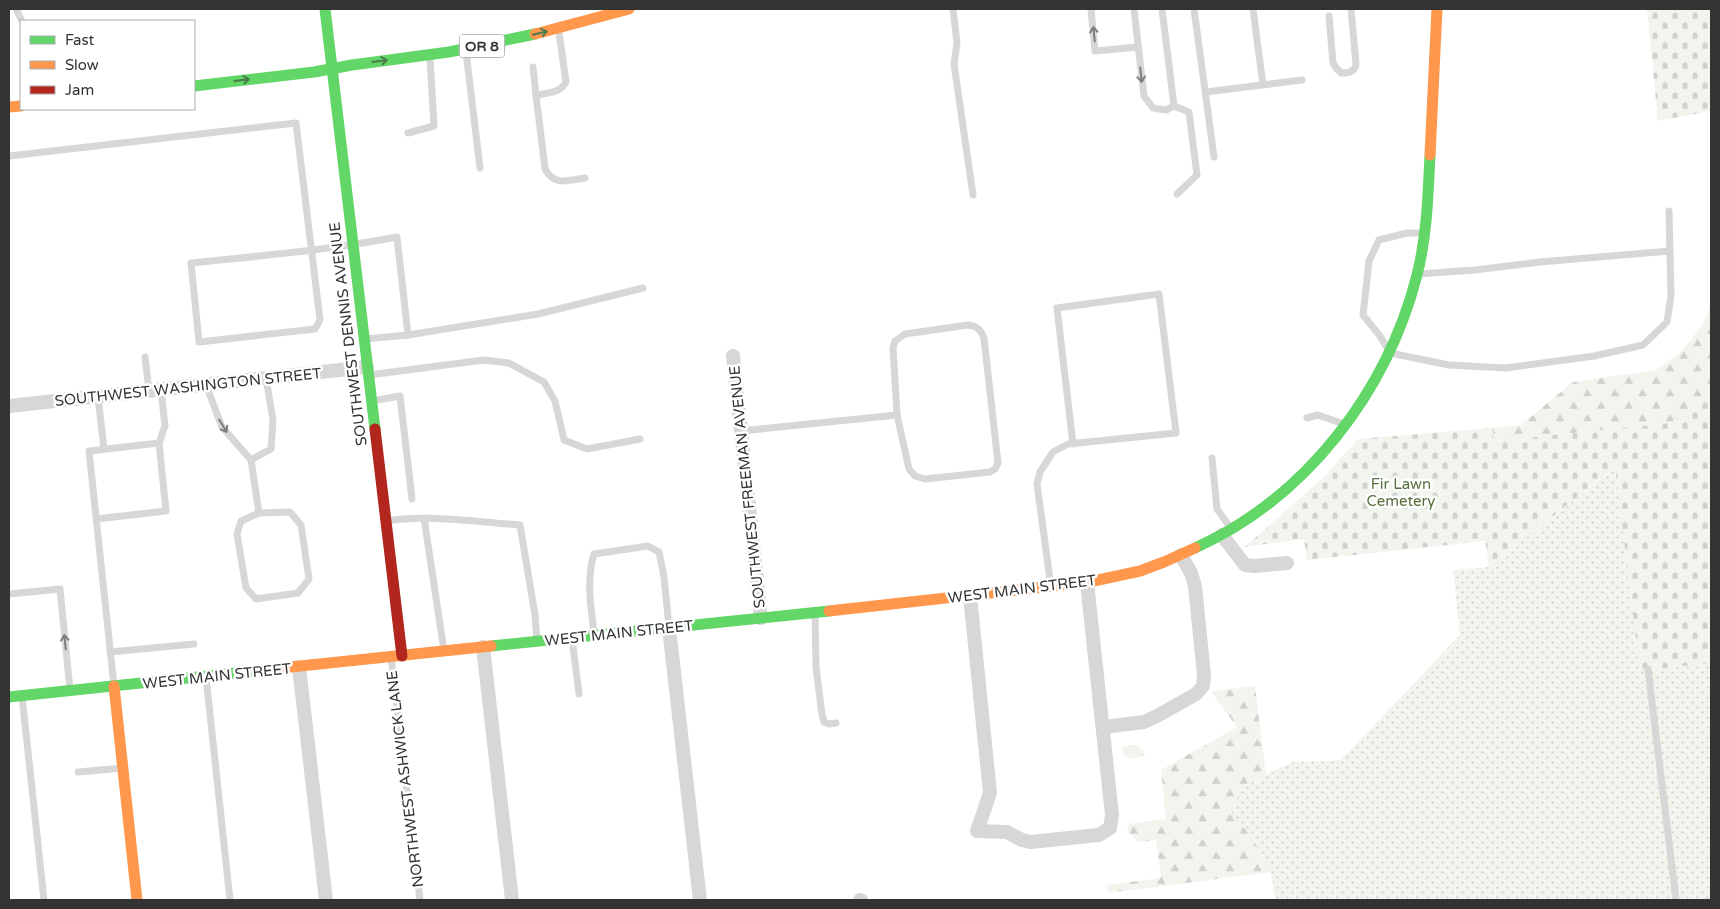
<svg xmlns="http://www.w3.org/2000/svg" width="1720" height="909" font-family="'Varela Round',sans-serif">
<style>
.grass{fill:url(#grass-dots)}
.forest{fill:url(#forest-firs)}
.cemetery{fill:url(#cemetery-stones)}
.park{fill:url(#park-tufts)}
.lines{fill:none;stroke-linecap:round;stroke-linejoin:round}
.lane{stroke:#d7d7d7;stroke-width:7}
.street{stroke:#d7d7d7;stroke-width:14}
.fast{stroke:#63d668;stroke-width:11}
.slow{stroke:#ff974d;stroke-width:11}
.jam{stroke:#b3261e;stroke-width:11}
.oneway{stroke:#497c4b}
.oneway2{stroke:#7d7d7d}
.labels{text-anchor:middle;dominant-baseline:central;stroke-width:5;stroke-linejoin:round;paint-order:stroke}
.shield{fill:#fff;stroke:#707070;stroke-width:1}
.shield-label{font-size:14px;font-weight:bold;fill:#333}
.street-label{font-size:15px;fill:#333;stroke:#fff}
.park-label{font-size:15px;fill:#56703f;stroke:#fff}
</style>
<defs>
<pattern id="grass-dots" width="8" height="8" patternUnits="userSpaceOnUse" patternTransform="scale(1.25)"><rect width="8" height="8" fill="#f1f5ed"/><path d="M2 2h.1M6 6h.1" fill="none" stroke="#cfd2cc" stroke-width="1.8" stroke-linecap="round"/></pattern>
<pattern id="forest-firs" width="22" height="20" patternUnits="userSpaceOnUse" patternTransform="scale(1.25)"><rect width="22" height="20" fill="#f1f5ed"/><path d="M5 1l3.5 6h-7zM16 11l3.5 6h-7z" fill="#cfd2cc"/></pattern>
<pattern id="cemetery-stones" width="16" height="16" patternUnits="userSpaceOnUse" patternTransform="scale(1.25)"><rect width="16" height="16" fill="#f1f5ed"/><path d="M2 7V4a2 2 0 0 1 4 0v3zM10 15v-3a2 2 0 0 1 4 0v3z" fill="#cfd2cc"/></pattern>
<pattern id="park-tufts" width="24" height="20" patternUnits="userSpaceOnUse" patternTransform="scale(1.25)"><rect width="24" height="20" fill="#f1f5ed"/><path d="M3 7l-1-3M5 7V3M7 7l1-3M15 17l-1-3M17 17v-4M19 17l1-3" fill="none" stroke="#cfd2cc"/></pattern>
</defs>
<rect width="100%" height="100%" fill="#fff"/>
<path class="grass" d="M1616 467 1640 671 1711 663V900H1275L1271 872 1230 810 1244 785 1293 762 1341 760 1460 635 1453 570 1489 567Z"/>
<g class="forest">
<path d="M1711 305V389L1671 423 1494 441 1492 428 1521 425 1573 382 1656 370 1682 351 1703 324Z"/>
<path d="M1255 686 1266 775 1244 785 1230 810 1254 841 1271 872 1108 893 1107 885 1161 878 1156 840 1139 842 1127 831 1129 824 1166 819 1161 770 1237 727 1212 693 1213 691Z"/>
</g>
<g class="cemetery">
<path d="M1647 9H1711V111L1658 121Z"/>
<path d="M1711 389V663L1640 671 1615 467 1489 567 1485 541 1307 560 1304 539 1245 547 1325 476 1358 439 1492 428 1494 441 1671 423Z"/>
</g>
<path class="park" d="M1135 745 1145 752 1143 756 1132 759 1125 756 1121 747Z"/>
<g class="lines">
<g class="lane">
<path d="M16 9 22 21"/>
<path d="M953 9 957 43 954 64 973 195"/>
<path d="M1091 9 1095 51 1138 47"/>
<path d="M1134 9 1144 96 1153 108 1166 110 1174 106 1162 9"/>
<path d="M1194 9 1214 157"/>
<path d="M1253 9 1263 85"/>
<path d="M1329 16 1333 63 1337 69 1341 73C1349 73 1355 72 1356 64L1351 9"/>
<path d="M559 32 566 82C560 93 548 93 536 95L545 169C555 187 568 180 585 178"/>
<path d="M466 52 480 168"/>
<path d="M533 67 536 95"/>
<path d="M1206 92 1302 80"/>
<path d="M1174 106 1189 112 1197 175 1177 194"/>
<path d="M408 133 434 126 430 58"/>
<path d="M9 156 296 123 320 320 315 329 199 342 191 263C259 256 329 250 397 237L408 335 365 339"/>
<path d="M1423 233H1407L1379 240 1369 261 1363 315 1380 336 1390 353 1449 365 1506 368 1594 356 1643 345 1667 322 1671 296 1669 211"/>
<path d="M1418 274 1475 270 1540 262 1670 251"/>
<path d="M968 325C977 326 981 330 984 338L998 463 995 469 990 472 925 479 915 476 909 469 897 415 893 348 895 341 905 334Z"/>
<path d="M408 335 538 314 643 288"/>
<path d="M145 357 149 391"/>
<path d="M369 375 484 360 509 363 544 382 555 401 564 440 587 449 640 439"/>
<path d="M206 385 222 427 251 460 259 513 241 521 237 534 246 588 256 599 298 593 309 579 301 525 290 512 259 513"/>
<path d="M98 397 104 449"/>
<path d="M372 401 400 396 412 499"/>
<path d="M1307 418 1318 415 1344 424"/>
<path d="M741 431 897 415"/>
<path d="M159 443 165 426 161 390"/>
<path d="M1212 458 1217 509 1230 527"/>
<path d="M251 460 271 449 273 420 266 378"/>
<path d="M424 518 444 651"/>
<path d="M96 519 166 511 159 443 89 451 114 686"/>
<path d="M386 521C430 514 476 522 520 525L535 615 537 642"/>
<path d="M1051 587 1037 484 1040 472 1053 452 1068 444 1176 433 1159 294 1057 308 1073 444"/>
<path d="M9 594 60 589 70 690"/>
<path d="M815 614 816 667 822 715 824 722 829 724 836 723"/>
<path d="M594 633C591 607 586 580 594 554L648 546 659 552 664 577 669 627"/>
<path d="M572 638 579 694"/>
<path d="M110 652 194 644"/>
<path d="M391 657 420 900"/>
<path d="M1648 669 1676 900"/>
<path d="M206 677 230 900"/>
<path d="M22 696 44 900"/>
<path d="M78 772 123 768"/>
</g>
<g class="street">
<path d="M733 356 761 618"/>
<path d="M9 406 367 367"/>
<path d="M1222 535 1245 565 1254 566 1287 563"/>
<path d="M970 596 990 793 977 831 1007 832 1022 840 1030 842 1099 835 1110 828 1112 815 1087 583"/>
<path d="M669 628 700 900"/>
<path d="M483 647 512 900"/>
<path d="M299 667 326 900"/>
<path d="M1103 727 1144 722 1157 716 1196 694 1203 686 1204 675 1195 586 1191 573 1181 555"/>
<path d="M860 900H861"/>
</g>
<g class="fast">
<path d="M325 9 375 429"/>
<path d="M194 86 314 72 352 65 449 52 535 34"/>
<path d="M1195 548C1306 498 1387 392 1417 275 1427 236 1428 195 1430 155"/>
<path d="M491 646 829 611"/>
<path d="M9 697 281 668"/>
</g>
<g class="slow">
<path d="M535 34 629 9"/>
<path d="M9 107 21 106"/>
<path d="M1430 155 1437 9"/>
<path d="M829 611 1089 582 1140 571 1164 562 1195 548"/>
<path d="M281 668 491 646"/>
<path d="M114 686 137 900"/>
</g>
<path class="jam" d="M375 429 402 656"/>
</g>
<defs><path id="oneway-shaft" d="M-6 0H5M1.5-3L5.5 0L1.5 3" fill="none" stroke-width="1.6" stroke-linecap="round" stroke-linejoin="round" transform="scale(1.25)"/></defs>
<g class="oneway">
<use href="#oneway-shaft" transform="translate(540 33) rotate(-14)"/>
<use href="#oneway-shaft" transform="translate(380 61) rotate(-8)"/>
<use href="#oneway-shaft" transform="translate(242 80) rotate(-7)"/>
</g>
<g class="oneway2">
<use href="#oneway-shaft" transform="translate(1094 34) rotate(-96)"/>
<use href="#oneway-shaft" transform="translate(1141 75) rotate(84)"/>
<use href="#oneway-shaft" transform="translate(223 426) rotate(59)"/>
<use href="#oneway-shaft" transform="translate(65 642) rotate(-96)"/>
</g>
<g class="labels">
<rect class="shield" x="459.5" y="34.5" width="45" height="23" rx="4"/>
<g class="shield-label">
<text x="482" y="46">OR 8</text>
</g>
<g class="street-label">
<text transform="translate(348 334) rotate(-97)">SOUTHWEST DENNIS AVENUE</text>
<text transform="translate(188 387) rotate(-6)">SOUTHWEST WASHINGTON STREET</text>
<text transform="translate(747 487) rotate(-96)">SOUTHWEST FREEMAN AVENUE</text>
<text transform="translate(1022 589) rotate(-7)">WEST MAIN STREET</text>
<text transform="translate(619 633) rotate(-6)">WEST MAIN STREET</text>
<text transform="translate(217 676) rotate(-6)">WEST MAIN STREET</text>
<text transform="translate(405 779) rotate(-97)">NORTHWEST ASHWICK LANE</text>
</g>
<g class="park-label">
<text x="1401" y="484">Fir Lawn<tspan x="1401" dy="17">Cemetery</tspan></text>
</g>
</g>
<rect width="1720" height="909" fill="none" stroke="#333333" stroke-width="20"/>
<rect x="20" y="20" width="175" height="90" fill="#ffffff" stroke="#adadad"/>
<rect x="30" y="36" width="25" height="8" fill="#63d668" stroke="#adadad"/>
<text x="65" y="45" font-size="15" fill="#333333">Fast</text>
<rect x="30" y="61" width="25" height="8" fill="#ff974d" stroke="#adadad"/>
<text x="65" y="70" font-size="15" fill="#333333">Slow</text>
<rect x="30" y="86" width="25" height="8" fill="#b3261e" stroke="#adadad"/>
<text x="65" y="95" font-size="15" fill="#333333">Jam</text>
</svg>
